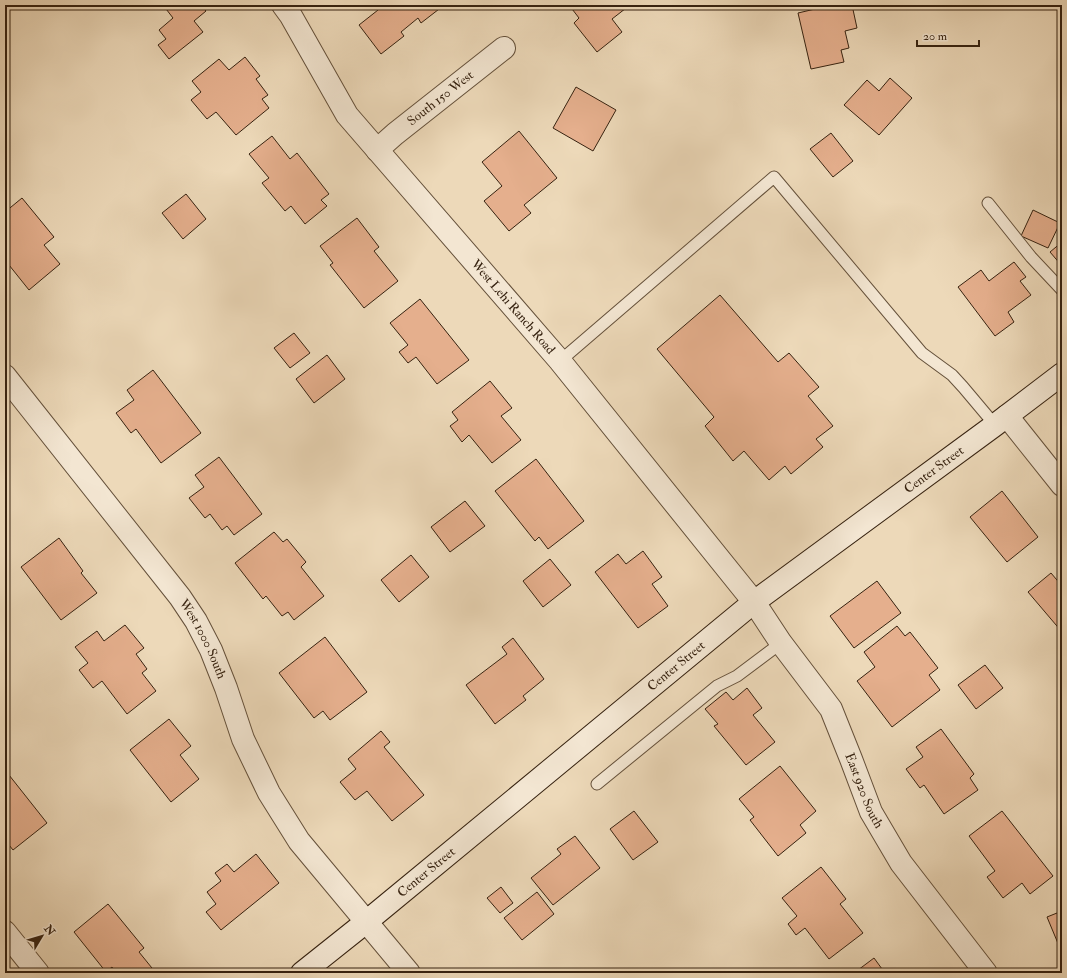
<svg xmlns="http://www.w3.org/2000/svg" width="1067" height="978" font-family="'IM FELL Double Pica',serif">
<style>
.building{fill:#e5af8d;stroke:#362210}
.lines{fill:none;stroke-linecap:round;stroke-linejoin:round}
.lane-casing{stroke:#64503a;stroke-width:13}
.street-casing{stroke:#64503a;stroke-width:24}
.secondary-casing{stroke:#362210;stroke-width:24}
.lane{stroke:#f3e6d2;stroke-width:11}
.street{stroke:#f3e6d2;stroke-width:22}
.secondary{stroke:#f3e6d2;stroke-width:22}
.labels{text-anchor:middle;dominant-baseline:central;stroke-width:3.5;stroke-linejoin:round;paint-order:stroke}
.street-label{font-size:13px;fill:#362210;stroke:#f3e6d2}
</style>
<rect width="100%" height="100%" fill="#edd9b9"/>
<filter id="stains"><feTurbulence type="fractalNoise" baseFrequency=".005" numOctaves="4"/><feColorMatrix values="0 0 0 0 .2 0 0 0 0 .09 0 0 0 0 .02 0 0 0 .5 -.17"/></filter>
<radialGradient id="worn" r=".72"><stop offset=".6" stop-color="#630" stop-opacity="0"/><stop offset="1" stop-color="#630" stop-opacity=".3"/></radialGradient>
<g class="building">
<path d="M163 5H201L206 11 194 21 203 32 169 59 158 45 166 39 159 30 173 18Z"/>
<path d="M374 5H443V6L421 23 418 18 401 32 404 36 381 54 359 25 378 10Z"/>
<path d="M569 5H630L612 19 622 32 597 52 574 23 579 18Z"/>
<path d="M832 5H852L857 28 845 31 849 48 841 50 844 62 811 69 798 13Z"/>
<path d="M245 57 260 76 256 79 268 95 262 99 269 108 236 135 216 112 207 119 191 100 201 92 192 81 219 59 229 70Z"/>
<path d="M890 78 912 98 879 135 844 105 867 80 879 91Z"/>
<path d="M576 87 616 110 593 151 553 128Z"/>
<path d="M519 131 557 178 524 205 531 213 509 231 484 201 502 186 482 162Z"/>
<path d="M831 133 853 161 833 177 810 149Z"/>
<path d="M272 136 290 159 297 153 329 194 321 200 327 206 305 224 291 206 285 211 262 183 269 178 249 154Z"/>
<path d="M186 194 206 219 183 239 162 213Z"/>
<path d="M22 198 54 237 44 245 60 264 29 290 5 260V212Z"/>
<path d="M1033 210 1060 223 1048 248 1021 236Z"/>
<path d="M357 218 379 247 374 251 398 281 364 308 330 265 333 263 320 246Z"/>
<path d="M1062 242V266L1050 252Z"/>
<path d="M1014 262 1026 277 1020 281 1031 295 1008 312 1014 322 995 336 958 287 981 270 989 281Z"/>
<path d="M720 295 778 362 789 353 819 387 808 396 833 426 816 439 823 447 791 474 785 466 769 480 744 451 733 461 705 426 714 417 657 349Z"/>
<path d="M420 299 469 360 437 384 416 357 408 363 399 352 408 345 390 323Z"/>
<path d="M294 333 310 353 290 368 274 348Z"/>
<path d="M327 355 345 379 314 403 296 379Z"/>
<path d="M153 370 201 433 161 463 136 429 131 433 116 413 134 400 127 390Z"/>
<path d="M490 381 512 408 501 416 521 440 492 463 469 435 462 442 450 426 458 420 452 412Z"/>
<path d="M219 457 262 514 234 535 227 526 222 530 210 514 205 518 189 498 204 487 195 475Z"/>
<path d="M536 459 584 521 548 549 539 537 535 541 495 491Z"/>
<path d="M1002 491 1038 537 1007 562 970 517Z"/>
<path d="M465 501 485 526 450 552 431 527Z"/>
<path d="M274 532 283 542 287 539 306 562 301 567 324 596 294 620 288 612 282 616 266 596 263 599 235 563Z"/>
<path d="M59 538 83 571 81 573 97 593 61 620 21 567Z"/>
<path d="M643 551 662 577 652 584 668 606 638 628 595 572 618 554 626 564Z"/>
<path d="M411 555 429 577 399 602 381 580Z"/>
<path d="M550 559 571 585 543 607 523 581Z"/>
<path d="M1051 573 1062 586V632L1028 592Z"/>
<path d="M877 581 901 613 854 648 830 616Z"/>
<path d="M125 625 144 648 136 654 147 669 142 673 156 691 127 714 102 681 93 688 79 670 88 663 75 647 97 631 104 641Z"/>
<path d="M897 626 905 636 910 632 938 668 929 675 940 690 892 727 857 681 875 667 864 652Z"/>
<path d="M325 637 367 692 330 720 323 711 314 718 279 673Z"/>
<path d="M513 638 544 679 523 696 526 700 495 724 466 685 507 654 502 647Z"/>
<path d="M985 665 1003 688 976 709 958 685Z"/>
<path d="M747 688 762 708 753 715 775 742 746 765 714 726 718 724 705 709 726 692 733 700Z"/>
<path d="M169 719 191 746 180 755 199 779 171 802 130 750Z"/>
<path d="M941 729 974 774 970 778 978 790 944 814 924 785 920 788 906 769 923 757 916 747Z"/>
<path d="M381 731 390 742 384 747 424 795 392 821 367 791 355 800 340 782 356 769 348 759Z"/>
<path d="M780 766 816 811 800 825 806 833 778 856 750 820 754 817 739 799Z"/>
<path d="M9 775 47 823 13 850 5 840V778Z"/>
<path d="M634 811 658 842 633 860 610 829Z"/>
<path d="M1002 811 1053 876 1030 894 1022 883 1003 898 987 877 995 871 969 836Z"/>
<path d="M575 836 600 868 553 905 531 878 561 854 557 849Z"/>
<path d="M256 854 279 883 221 930 206 912 216 904 207 892 221 881 215 873 227 864 234 872Z"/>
<path d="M821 867 846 899 840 904 863 933 829 959 805 928 796 935 788 924 797 916 782 898Z"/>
<path d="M501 887 513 903 500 913 487 898Z"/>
<path d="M537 892 554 914 522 940 504 918Z"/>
<path d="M108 904 144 948 139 952 156 973H116L112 967 106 972 74 932Z"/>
<path d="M1062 911V953L1047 917Z"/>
<path d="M874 958 885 973H854Z"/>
</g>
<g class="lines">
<defs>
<g id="lane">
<path d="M988 203 1031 257 1062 290"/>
<path d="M560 361 774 177 922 353 952 375 963 387 995 425"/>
<path d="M597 784 717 686 737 676 781 643"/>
</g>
<g id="street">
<path id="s1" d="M283 5 291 16 347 115 560 361 754 602 781 643 831 709 851 759 871 812 901 863 986 973"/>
<path id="s2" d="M377 150 395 134 504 48"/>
<path id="s3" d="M5 376 180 597 196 621 211 650 226 688 243 739 269 793 299 841 409 973"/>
<path d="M1007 416 1062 485"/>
<path d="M5 932 38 973"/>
</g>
<g id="secondary">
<path id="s4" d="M302 973 366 922 754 602 995 425 1062 374"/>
</g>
</defs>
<use href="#lane" class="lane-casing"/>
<use href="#street" class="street-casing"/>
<use href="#secondary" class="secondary-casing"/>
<use href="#lane" class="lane"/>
<use href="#street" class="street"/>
<use href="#secondary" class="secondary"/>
</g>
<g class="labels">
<g class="street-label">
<text stroke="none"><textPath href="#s2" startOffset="82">South 150 West</textPath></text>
<text stroke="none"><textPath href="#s1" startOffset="381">West Lehi Ranch Road</textPath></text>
<text stroke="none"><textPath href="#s4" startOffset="808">Center Street</textPath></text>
<text stroke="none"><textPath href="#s3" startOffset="330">West 1000 South</textPath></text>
<text stroke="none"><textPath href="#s4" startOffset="484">Center Street</textPath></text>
<text stroke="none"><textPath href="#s1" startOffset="982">East 920 South</textPath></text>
<text stroke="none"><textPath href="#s4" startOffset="160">Center Street</textPath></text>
</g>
</g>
<rect width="1067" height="978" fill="none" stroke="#edd9b9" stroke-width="20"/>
<rect x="6" y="6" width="1055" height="966" fill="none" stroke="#362210" stroke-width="2"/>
<rect x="10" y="10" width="1047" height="958" fill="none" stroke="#362210"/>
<g transform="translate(42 936) rotate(52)" stroke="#f3e6d2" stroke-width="3" paint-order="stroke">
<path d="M0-3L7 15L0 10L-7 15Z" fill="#362210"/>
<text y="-6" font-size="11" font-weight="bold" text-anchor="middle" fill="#362210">N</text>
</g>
<path d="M917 40v6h62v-6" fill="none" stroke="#362210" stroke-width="2"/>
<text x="923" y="40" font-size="12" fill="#362210" stroke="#f3e6d2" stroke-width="3" paint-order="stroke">20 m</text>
<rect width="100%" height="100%" filter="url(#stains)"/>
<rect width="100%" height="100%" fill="url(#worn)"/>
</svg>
